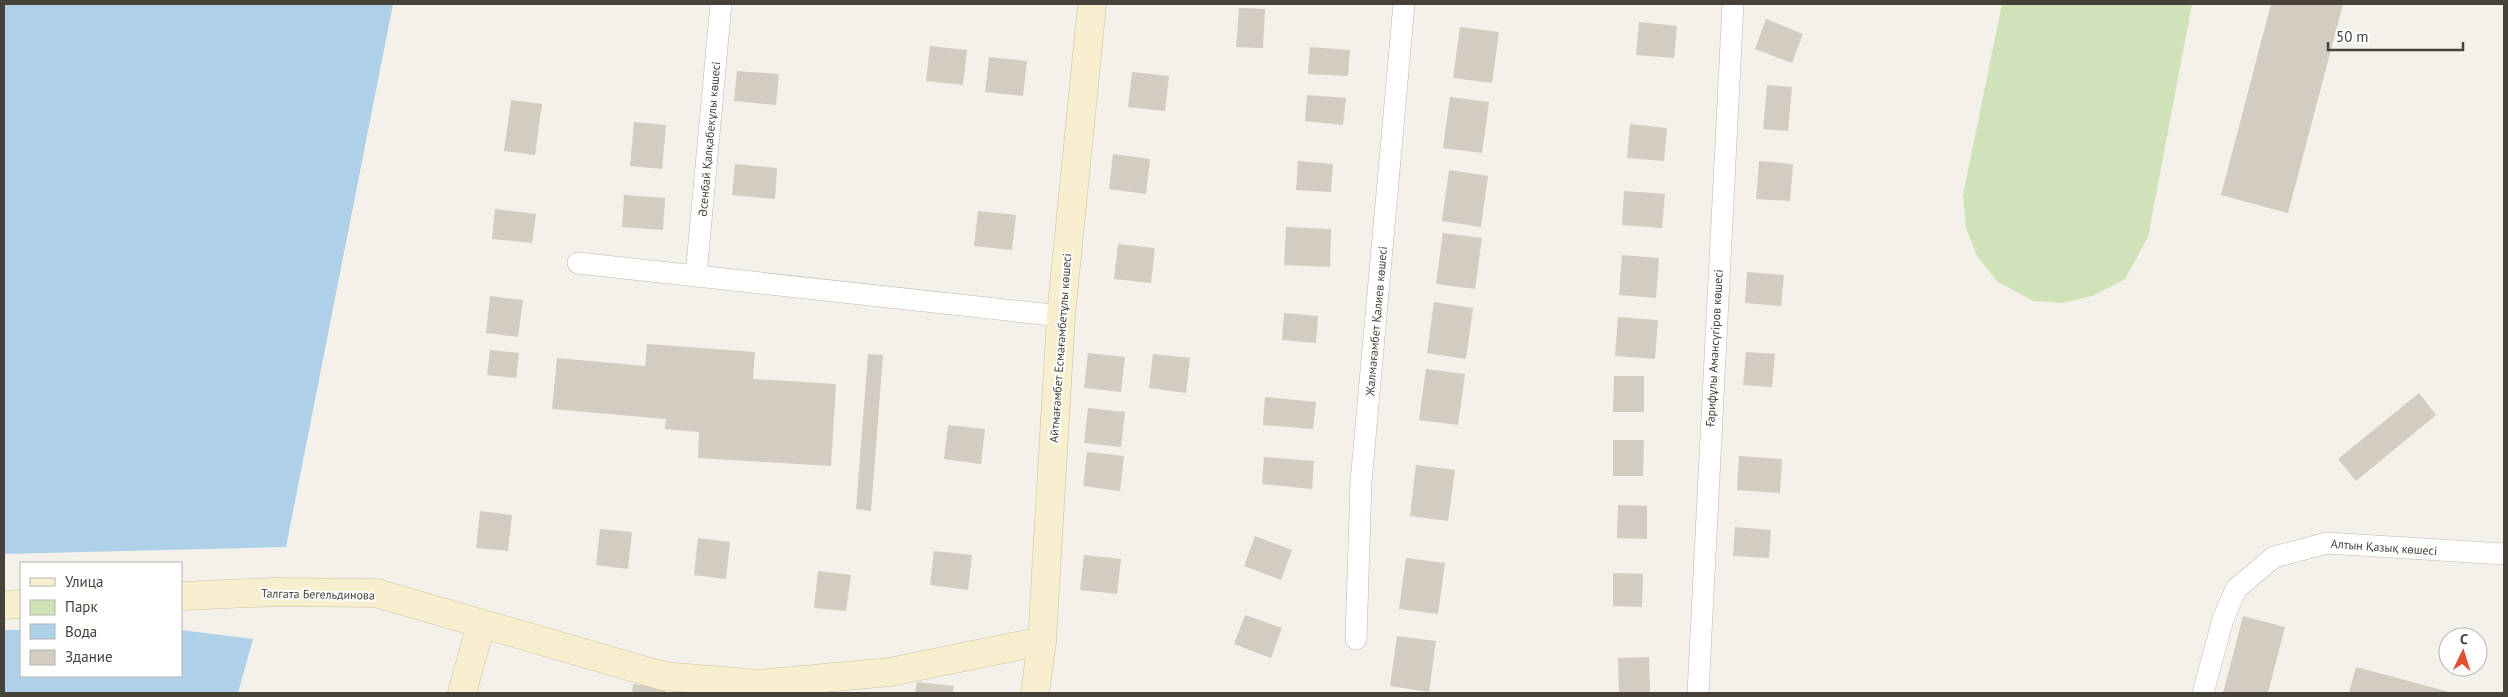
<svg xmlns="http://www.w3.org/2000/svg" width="2508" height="697" font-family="'PT Sans',sans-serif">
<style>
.green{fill:#cfe2b8}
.water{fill:#aed0e8}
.building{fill:#d3ccc1}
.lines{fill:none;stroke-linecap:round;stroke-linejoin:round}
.street-casing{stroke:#bdb8ae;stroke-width:22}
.secondary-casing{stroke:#cdc29f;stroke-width:29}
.street{stroke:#fff;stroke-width:21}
.secondary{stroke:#f8efcf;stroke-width:28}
.labels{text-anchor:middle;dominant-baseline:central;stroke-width:4;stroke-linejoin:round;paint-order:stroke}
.street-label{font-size:12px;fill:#464139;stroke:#fff}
</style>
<rect width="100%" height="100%" fill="#f3f1ea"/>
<path class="green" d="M2002 4H2192L2148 237 2125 279 2095 295 2063 303 2033 301 1998 282 1977 256 1966 228 1963 195Z"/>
<g class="water">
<path d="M4 4H393L286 547 4 554Z"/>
<path d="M4 630H21V676H181V630L253 639 238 693H4Z"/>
</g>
<g class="building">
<path d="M2271 4H2343L2288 213 2221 195Z"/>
<path d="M1239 8 1265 9 1263 48 1236 47Z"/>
<path d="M1766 19 1803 34 1792 63 1755 49Z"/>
<path d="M1639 22 1677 26 1674 58 1636 55Z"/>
<path d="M1460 27 1499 32 1492 83 1453 78Z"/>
<path d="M930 46 967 50 963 85 926 81Z"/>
<path d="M1310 47 1350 50 1348 76 1308 74Z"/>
<path d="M989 57 1027 61 1023 96 985 92Z"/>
<path d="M737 71 779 74 776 105 734 101Z"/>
<path d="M1132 72 1169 76 1165 111 1128 107Z"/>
<path d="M1767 85 1792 87 1788 131 1763 129Z"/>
<path d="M1307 95 1346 98 1343 125 1305 121Z"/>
<path d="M1450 97 1489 102 1482 153 1443 148Z"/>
<path d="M511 100 542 104 535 155 504 151Z"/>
<path d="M634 122 666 125 662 169 630 166Z"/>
<path d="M1630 124 1667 128 1664 161 1627 158Z"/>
<path d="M1113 154 1150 159 1146 194 1109 189Z"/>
<path d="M1298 161 1333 164 1331 192 1296 190Z"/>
<path d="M1759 161 1793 164 1790 201 1756 199Z"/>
<path d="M735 164 777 168 775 199 732 195Z"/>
<path d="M1449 170 1488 176 1481 227 1442 221Z"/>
<path d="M1624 191 1665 194 1662 228 1622 225Z"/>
<path d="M624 195 665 198 663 230 622 227Z"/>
<path d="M495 209 536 214 532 243 492 239Z"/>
<path d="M978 211 1016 215 1012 250 974 246Z"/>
<path d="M1286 227 1331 229 1330 267 1284 265Z"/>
<path d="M1443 233 1482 238 1475 289 1436 284Z"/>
<path d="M1118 244 1155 248 1151 283 1114 279Z"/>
<path d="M1622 255 1659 258 1656 298 1619 295Z"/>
<path d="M1747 272 1784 275 1781 306 1745 303Z"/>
<path d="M490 296 523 300 518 337 486 333Z"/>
<path d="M1434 302 1473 308 1466 359 1427 353Z"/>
<path d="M1284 313 1318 316 1316 343 1282 340Z"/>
<path d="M1618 317 1658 320 1655 359 1615 356Z"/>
<path d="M647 344 755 352 753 379 836 384 831 466 698 458 699 432 665 429 666 419 552 409 557 358 645 366Z"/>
<path d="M490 350 519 353 516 378 487 375Z"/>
<path d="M1746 352 1775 354 1772 387 1743 385Z"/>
<path d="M1088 353 1125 357 1121 392 1084 388Z"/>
<path d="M868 354 883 355 871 511 856 509Z"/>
<path d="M1153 354 1190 358 1186 393 1149 388Z"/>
<path d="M1426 369 1465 374 1458 425 1419 420Z"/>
<path d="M1614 376H1644V412H1613Z"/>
<path d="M2419 393 2436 415 2356 481 2338 459Z"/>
<path d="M1265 397 1316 402 1313 429 1263 425Z"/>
<path d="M1088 408 1125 412 1121 447 1084 443Z"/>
<path d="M948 425 985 429 981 464 944 459Z"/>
<path d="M1613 440H1644L1643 476H1613Z"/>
<path d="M1087 452 1124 456 1120 491 1083 486Z"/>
<path d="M1739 456 1782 459 1780 493 1737 490Z"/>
<path d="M1264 457 1314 461 1312 489 1262 484Z"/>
<path d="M1416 465 1455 470 1448 521 1410 516Z"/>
<path d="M1618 505 1647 506V539L1617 538Z"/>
<path d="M480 511 512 515 508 551 476 548Z"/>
<path d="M1735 527 1771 530 1769 558 1733 556Z"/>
<path d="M600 529 632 532 628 569 596 565Z"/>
<path d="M1255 536 1292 550 1281 580 1244 566Z"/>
<path d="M698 538 730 542 726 579 694 575Z"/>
<path d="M934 551 972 555 968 590 930 585Z"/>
<path d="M1084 555 1121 559 1117 594 1080 590Z"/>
<path d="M1406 558 1445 563 1438 614 1399 609Z"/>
<path d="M818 571 851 575 846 611 814 608Z"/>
<path d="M1613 573 1643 574 1642 607 1613 606Z"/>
<path d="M1245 615 1282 628 1271 658 1234 644Z"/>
<path d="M2243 616 2285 627 2268 693H2223Z"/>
<path d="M1397 636 1436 641 1429 692 1390 686Z"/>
<path d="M1649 657 1650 693H1619L1618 658Z"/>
<path d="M2356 667 2453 693H2349Z"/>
<path d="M917 682 954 686 953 693H915Z"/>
<path d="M633 684 665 688V693H632Z"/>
</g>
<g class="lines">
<defs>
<g id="street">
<path d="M578 263 1061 316"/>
<path d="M696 275 721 4"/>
<path d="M1356 639 1361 482 1404 4"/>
<path d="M1698 693 1733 4"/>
<path d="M2203 693 2223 619 2236 589 2274 557 2327 543 2504 554"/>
</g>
<g id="secondary">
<path d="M181 596 275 592 376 593 663 676 758 684 890 672 1042 641"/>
<path d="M4 605 21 604"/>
<path d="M462 693 481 624"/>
<path d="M1035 693 1042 641 1061 316 1092 4"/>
</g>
</defs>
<use href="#street" class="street-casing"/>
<use href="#secondary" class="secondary-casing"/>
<use href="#street" class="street"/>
<use href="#secondary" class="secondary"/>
</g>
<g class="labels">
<g class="street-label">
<text transform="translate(709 139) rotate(-85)">Әсенбай Қалқабекұлы көшесі</text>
<text transform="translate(1376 321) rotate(-85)">Жалмағамбет Қалиев көшесі</text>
<text transform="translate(1060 348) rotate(-86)">Айтмағамбет Есмағамбетұлы көшесі</text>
<text transform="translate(1714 348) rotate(-87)">Ғарифұлы Амансүгіров көшесі</text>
<text transform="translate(2384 547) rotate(4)">Алтын Қазық көшесі</text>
<text transform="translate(318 594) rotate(1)">Талгата Бегельдинова</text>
</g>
</g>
<rect width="2508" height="697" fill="none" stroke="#464139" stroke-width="10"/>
<rect x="20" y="562" width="162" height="115" fill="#ffffff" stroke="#b5b3b0"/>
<rect x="30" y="578" width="25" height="8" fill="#f8efcf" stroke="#b5b3b0"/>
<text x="65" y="587" font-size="15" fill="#464139">Улица</text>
<rect x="30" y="600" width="25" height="15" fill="#cfe2b8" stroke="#b5b3b0"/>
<text x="65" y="612" font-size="15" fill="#464139">Парк</text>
<rect x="30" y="624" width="25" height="15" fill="#aed0e8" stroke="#b5b3b0"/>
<text x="65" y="637" font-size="15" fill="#464139">Вода</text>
<rect x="30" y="650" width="25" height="15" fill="#d3ccc1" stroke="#b5b3b0"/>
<text x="65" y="662" font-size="15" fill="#464139">Здание</text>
<g transform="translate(2463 652) rotate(4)"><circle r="24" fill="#ffffff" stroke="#b5b3b0"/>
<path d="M0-4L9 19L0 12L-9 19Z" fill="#e05134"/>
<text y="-8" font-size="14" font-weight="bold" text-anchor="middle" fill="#464139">С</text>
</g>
<path d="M2328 42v8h135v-8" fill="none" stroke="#464139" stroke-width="2.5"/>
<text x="2336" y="42" font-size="15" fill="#464139" stroke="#ffffff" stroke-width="4" paint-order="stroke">50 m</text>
</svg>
